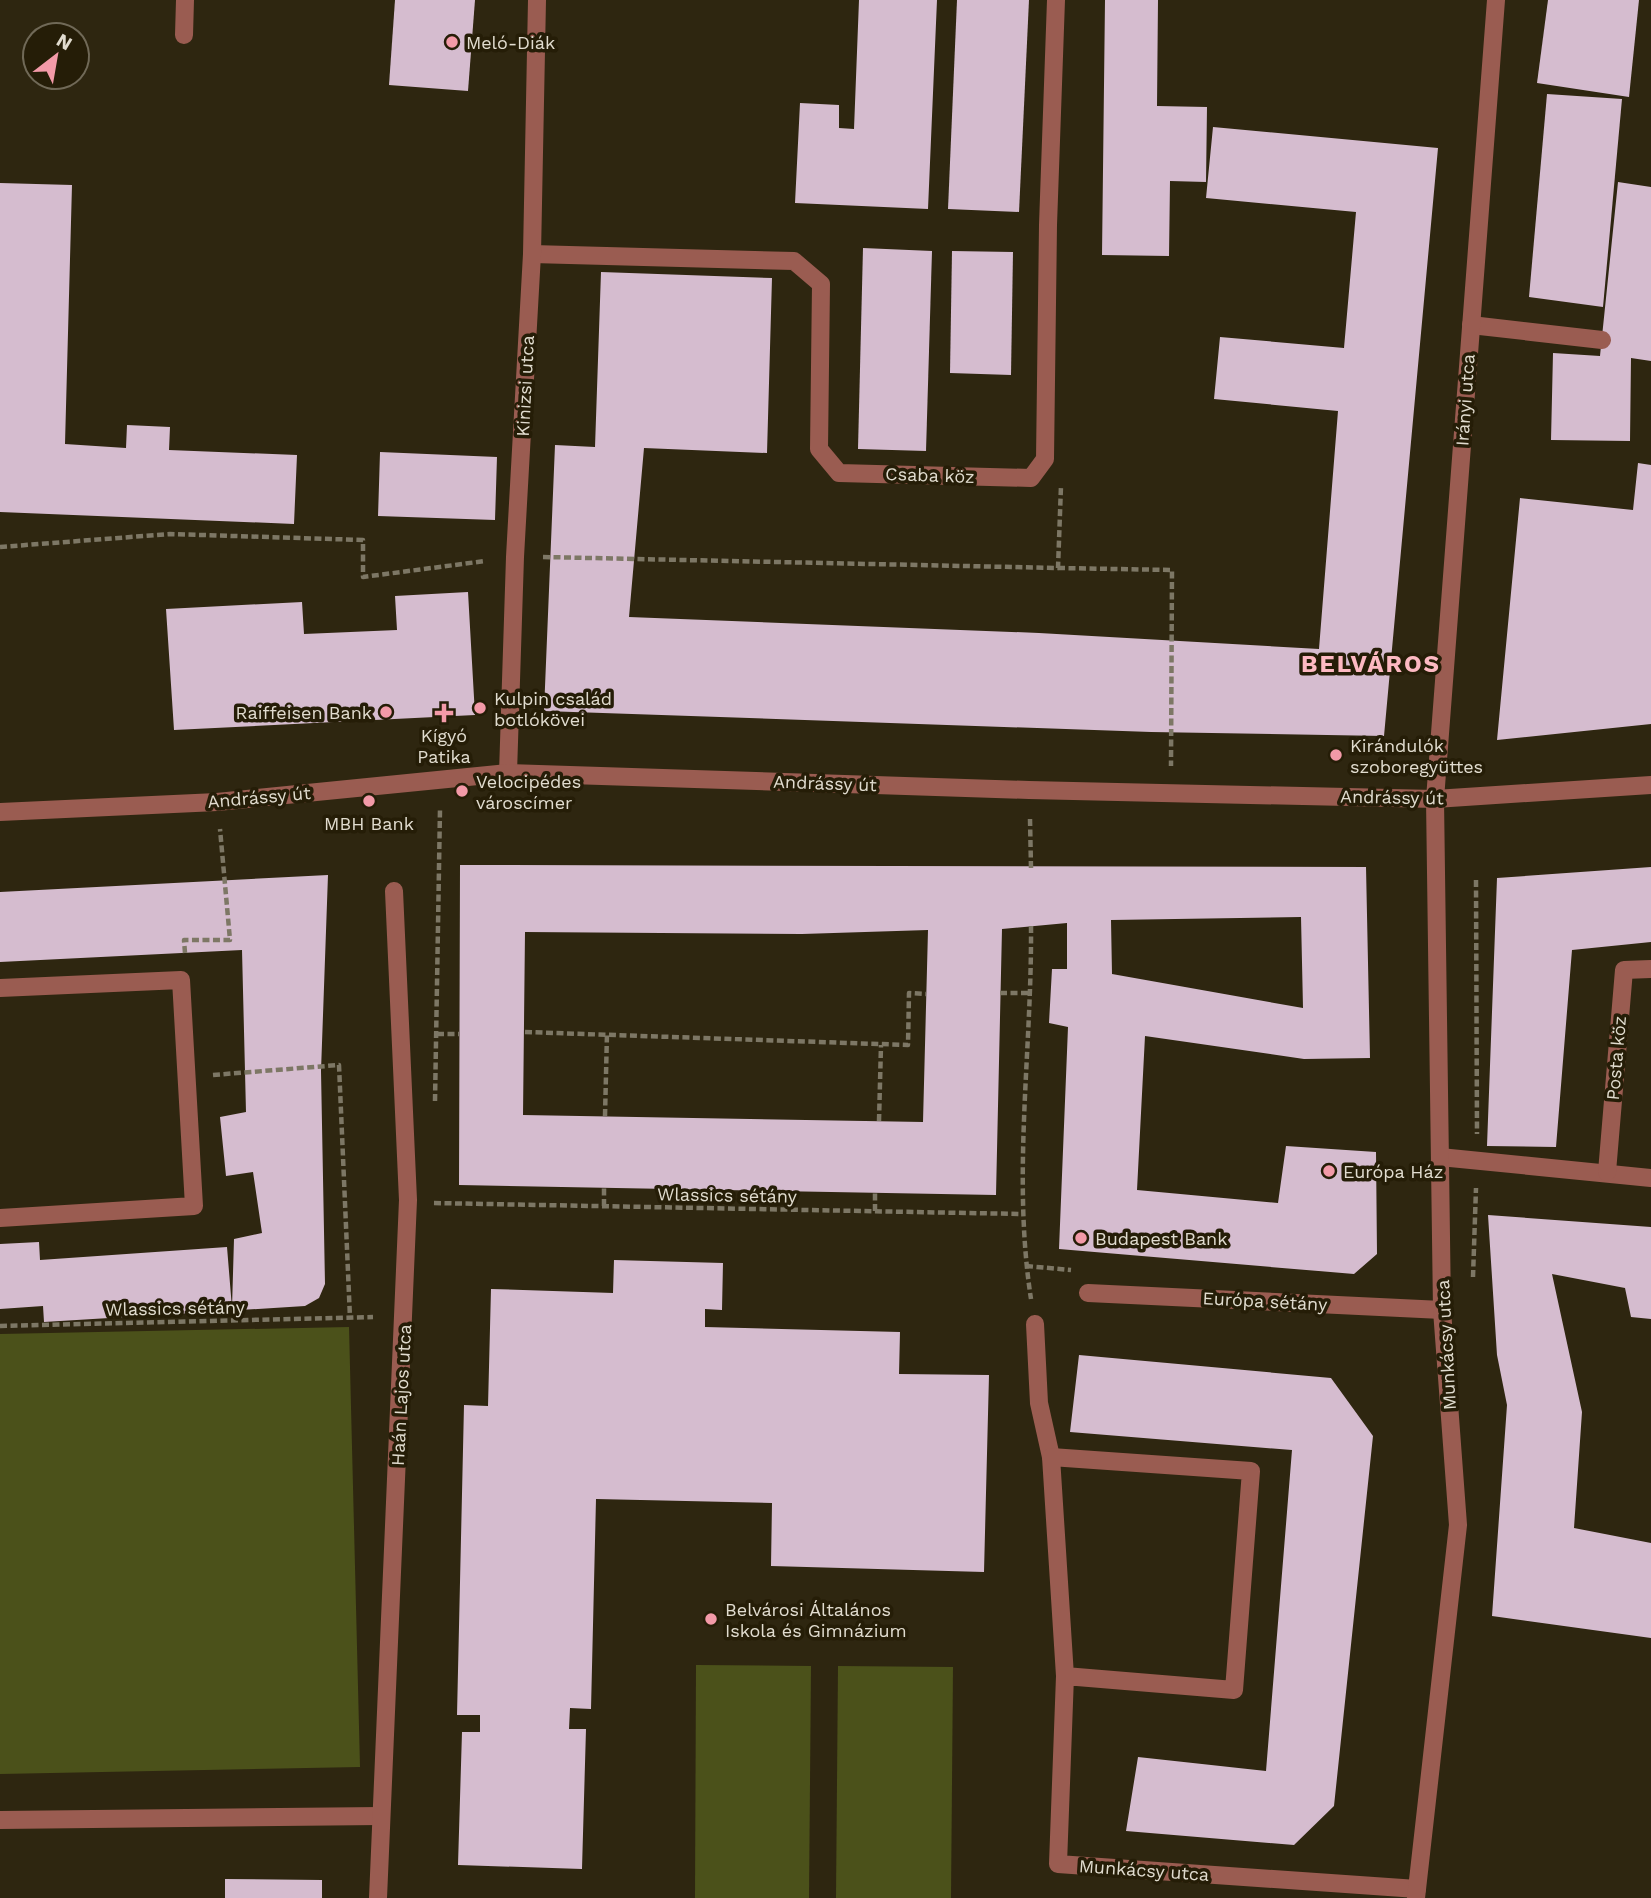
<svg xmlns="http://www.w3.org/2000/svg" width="1651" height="1898" font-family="'Work Sans',sans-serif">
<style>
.green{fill:#4b511a}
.building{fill:#d5bccf;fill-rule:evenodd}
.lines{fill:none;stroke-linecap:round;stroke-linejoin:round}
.path{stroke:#7d7765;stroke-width:4.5;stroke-dasharray:7 3.5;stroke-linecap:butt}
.minor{stroke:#9a5c51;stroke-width:18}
.poi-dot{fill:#f39aa8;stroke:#251d07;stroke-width:2.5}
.labels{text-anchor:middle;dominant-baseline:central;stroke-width:7;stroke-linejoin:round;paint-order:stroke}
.poi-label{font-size:18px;fill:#e1dccf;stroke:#251d07;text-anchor:start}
.street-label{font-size:18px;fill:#e1dccf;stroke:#251d07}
.district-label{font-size:24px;font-weight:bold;letter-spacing:2px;fill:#fdb9c2;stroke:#251d07}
</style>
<rect width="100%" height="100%" fill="#2e2610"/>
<g class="green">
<path d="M349 1327 360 1767 0 1774V1334Z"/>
<path d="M696 1665 811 1666 809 1898H695Z"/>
<path d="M838 1666 953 1667 951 1898H836Z"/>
</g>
<g class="building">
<path d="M395 0H475L468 91 389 85Z"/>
<path d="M859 0H937L928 209 795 203 800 103 839 105V128L854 129Z"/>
<path d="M957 0H1029L1019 212 948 209Z"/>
<path d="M1105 0H1158L1157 106 1207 107 1206 182 1170 181 1169 256 1102 255Z"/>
<path d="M1548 0H1639L1629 97 1537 83Z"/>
<path d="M1547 94 1622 99 1603 307 1529 297Z"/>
<path d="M1213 127 1438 148 1384 736 1151 732 544 711 555 445 595 447 601 272 772 278 767 453 644 448 629 617 1039 633 1319 649 1338 411 1214 399 1220 337 1344 348 1356 212 1206 198Z"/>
<path d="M1618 182 1651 187V361L1631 358 1630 441 1551 440 1553 353 1600 356Z"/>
<path d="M0 183 72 185 65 444 126 448 127 425 170 427 169 450 297 455 294 524 0 512Z"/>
<path d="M863 248 932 251 926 451 858 449Z"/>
<path d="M952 251 1013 252 1011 375 950 373Z"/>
<path d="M380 452 497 457 495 520 378 516Z"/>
<path d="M1638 463 1651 465V724L1497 740 1520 498 1633 510Z"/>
<path d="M468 592 475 715 174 730 166 609 302 602 304 634 397 630 395 596Z"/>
<path d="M460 865 1366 867 1370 1058 1304 1059 1145 1036 1137 1190 1278 1203 1286 1146 1376 1152 1377 1254 1354 1274 1059 1249 1068 1027 1049 1023 1052 969H1067V923L1002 929 996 1195 459 1185ZM1301 917 1303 1008 1112 974 1111 920ZM928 930 923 1122 523 1115 525 932 802 934Z"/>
<path d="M1651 867V942L1572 950 1556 1147 1487 1146 1497 878Z"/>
<path d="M328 875 321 1071 325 1284 319 1298 305 1306 44 1322 43 1306 0 1309V1244L39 1242 40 1260 227 1247 232 1308 234 1239 262 1233 253 1172 226 1176 220 1117 246 1112 242 950 0 962V892Z"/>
<path d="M1488 1215 1651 1227V1319L1631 1317 1625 1288 1552 1274 1582 1412 1574 1528 1651 1543V1638L1492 1616 1507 1405 1497 1355Z"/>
<path d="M614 1260 723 1263 722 1310 705 1309V1327L900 1332 899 1374 989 1375 984 1572 771 1566 772 1503 596 1499 591 1709 570 1708 569 1729H586L582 1869 458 1865 462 1732H480V1715H457L464 1405 488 1406 491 1289 613 1293Z"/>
<path d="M1079 1355 1331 1378 1373 1436 1334 1806 1294 1845 1126 1831 1138 1757 1266 1771 1292 1450 1070 1432Z"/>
<path d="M225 1879 322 1880V1898H225Z"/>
</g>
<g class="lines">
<g class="path">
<path d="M0 547 170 534 363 540V577L485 561"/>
<path d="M543 557 1058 568 1061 486"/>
<path d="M1058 568 1172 570 1171 766"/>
<path d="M1030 819 1031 868"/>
<path d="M1476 880 1477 1134"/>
<path d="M1031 926C1032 1050 1012 1176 1031 1299"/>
<path d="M185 953 184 940H230L220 829"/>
<path d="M1000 993H1032"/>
<path d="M525 1032 908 1045 909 993 926 994"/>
<path d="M437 1034H459"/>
<path d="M213 1075 339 1065 350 1318"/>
<path d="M435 1101 440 809"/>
<path d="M605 1116 607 1033"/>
<path d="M879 1121 881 1045"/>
<path d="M434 1203 1021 1214"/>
<path d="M604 1206V1188"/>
<path d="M875 1211V1193"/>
<path d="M1026 1266 1071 1270"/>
<path d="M1473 1277 1476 1188"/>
<path d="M0 1326 373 1317"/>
</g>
<g class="minor">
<path d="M184 35 185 0"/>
<path d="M532 254 794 261 821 284 819 449 839 473 1031 478 1045 459 1048 225 1056 0"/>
<path d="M1471 325 1602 340"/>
<path d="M508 773 515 557 532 254 537 0"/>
<path d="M0 812 217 802 508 773 1029 790 1435 799 1651 785"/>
<path d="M0 988 181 980 194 1206 0 1218"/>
<path d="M1440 1157 1651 1178"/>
<path d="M1607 1172 1624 970 1651 969"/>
<path d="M1088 1293 1442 1310"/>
<path d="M1035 1324 1039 1403 1051 1457"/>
<path d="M1065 1676 1051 1457 1251 1471 1234 1690 1065 1676 1058 1864 1417 1889"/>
<path d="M0 1820 381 1816"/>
<path d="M378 1898 408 1200 394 891"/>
<path d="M1416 1898 1458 1525 1442 1310 1435 799 1496 0"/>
</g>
</g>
<g class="poi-dot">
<circle cx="452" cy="42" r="7"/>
<circle cx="480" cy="708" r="7"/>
<circle cx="386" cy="712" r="7"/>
<path d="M440.5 702.5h7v7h7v7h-7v7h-7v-7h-7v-7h7z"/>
<circle cx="1336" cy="755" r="7"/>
<circle cx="462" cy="791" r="7"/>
<circle cx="369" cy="801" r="7"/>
<circle cx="1329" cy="1171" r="7"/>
<circle cx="1081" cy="1238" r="7"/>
<circle cx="711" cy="1619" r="7"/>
</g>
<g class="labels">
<g class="poi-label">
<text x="466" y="42">Meló-Diák</text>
<text x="494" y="698">Kulpin család<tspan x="494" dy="21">botlókövei</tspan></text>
<text x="372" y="712" text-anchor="end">Raiffeisen Bank</text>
<text x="444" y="735" text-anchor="middle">Kígyó<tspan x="444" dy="21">Patika</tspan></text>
<text x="1350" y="745">Kirándulók<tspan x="1350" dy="21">szoboregyüttes</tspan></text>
<text x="476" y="781">Velocipédes<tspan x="476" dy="21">városcímer</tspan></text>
<text x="369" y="823" text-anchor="middle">MBH Bank</text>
<text x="1343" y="1171">Európa Ház</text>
<text x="1095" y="1238">Budapest Bank</text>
<text x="725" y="1609">Belvárosi Általános<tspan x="725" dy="21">Iskola és Gimnázium</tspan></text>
</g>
<g class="street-label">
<text transform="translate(525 386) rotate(-87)">Kinizsi utca</text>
<text transform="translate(1465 400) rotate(-86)">Irányi utca</text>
<text transform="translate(930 475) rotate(2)">Csaba köz</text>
<text transform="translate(825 783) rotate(2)">Andrássy út</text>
<text transform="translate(259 797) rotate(-5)">Andrássy út</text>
<text transform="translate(1392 797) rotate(1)">Andrássy út</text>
<text transform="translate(1616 1058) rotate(-85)">Posta köz</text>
<text transform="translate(727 1195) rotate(1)">Wlassics sétány</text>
<text transform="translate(1265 1301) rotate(3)">Európa sétány</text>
<text transform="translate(175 1308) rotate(-1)">Wlassics sétány</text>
<text transform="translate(1446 1345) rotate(-93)">Munkácsy utca</text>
<text transform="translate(401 1395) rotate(-87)">Haán Lajos utca</text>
<text transform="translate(1144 1870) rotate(4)">Munkácsy utca</text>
</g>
<g class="district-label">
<text x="1371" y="664">BELVÁROS</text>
</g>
</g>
<g transform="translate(56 56) rotate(31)"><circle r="33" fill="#251d07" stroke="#706957" stroke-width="2"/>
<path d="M0-5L12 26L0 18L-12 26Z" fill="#f39aa8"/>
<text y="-10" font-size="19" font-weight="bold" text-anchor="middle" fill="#e1dccf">N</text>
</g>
</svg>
